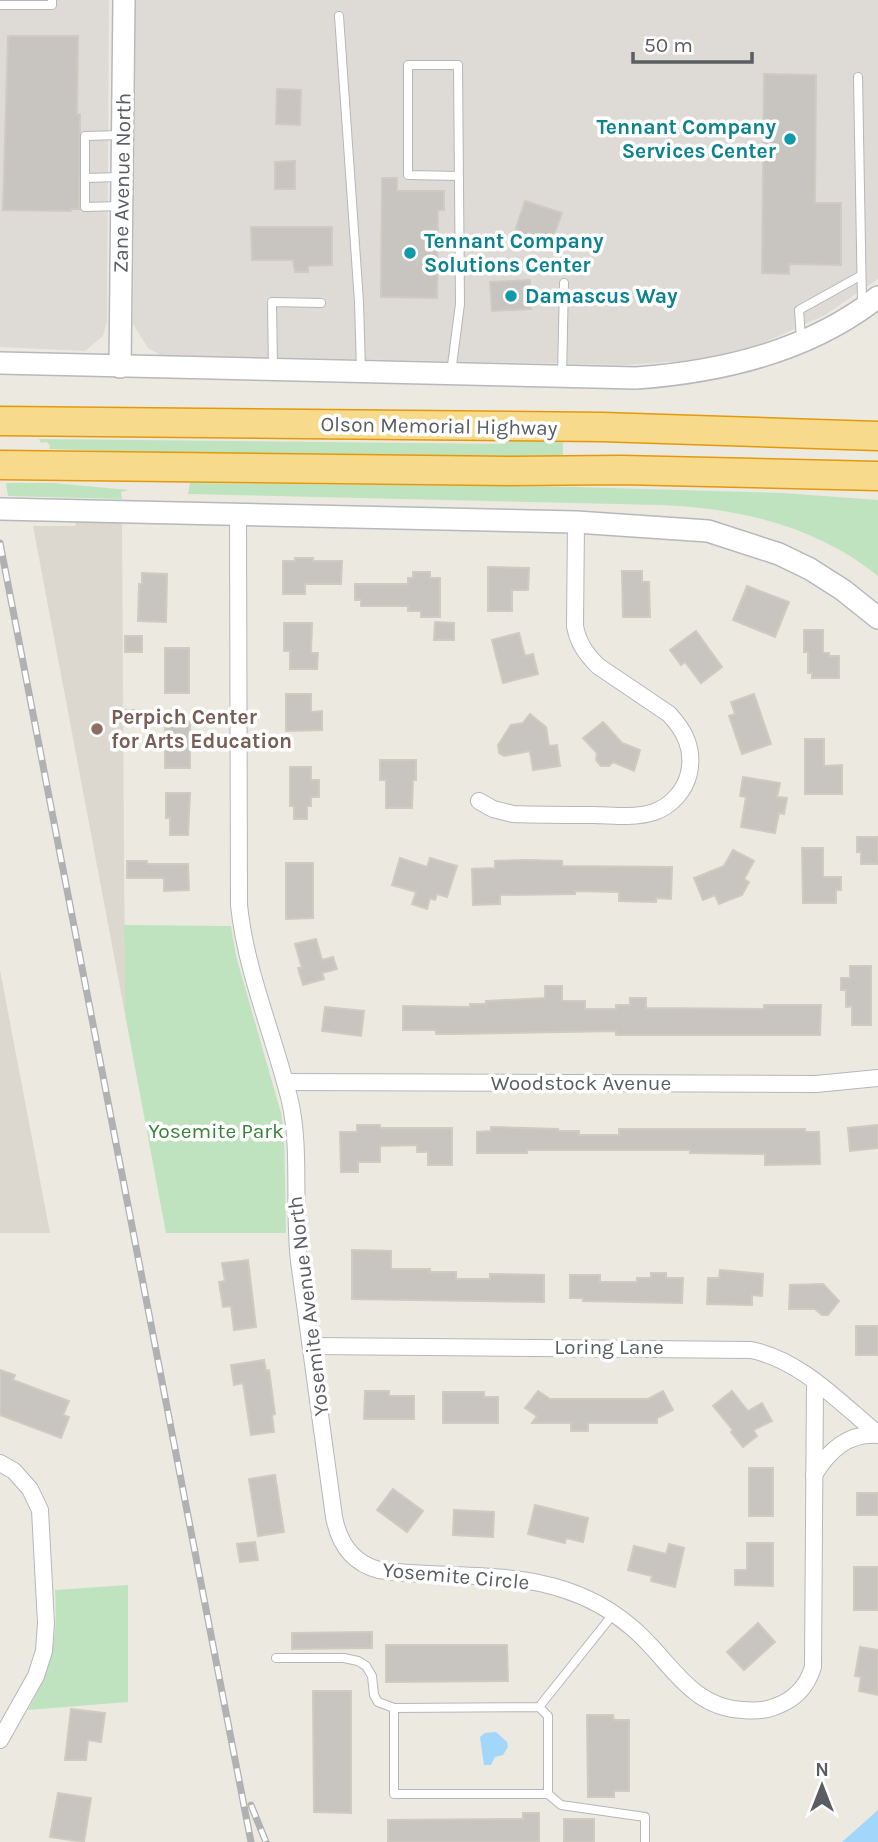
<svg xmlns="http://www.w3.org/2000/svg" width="878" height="1842" font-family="Karla,sans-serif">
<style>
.industrial{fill:#dedbd6}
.education{fill:#dcd8cf}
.green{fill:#bfe3be}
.water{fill:#a2d7fb}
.building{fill:#c8c4bf;stroke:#d0cbc0;stroke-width:2}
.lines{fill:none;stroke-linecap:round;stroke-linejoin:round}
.lane-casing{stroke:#b4b7bb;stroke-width:10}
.street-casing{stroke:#b4b7bb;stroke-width:18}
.secondary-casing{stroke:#b5b8bd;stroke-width:24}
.highway-casing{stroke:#e4990a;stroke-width:31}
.lane{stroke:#fff;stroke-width:8}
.street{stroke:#fff;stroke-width:16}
.secondary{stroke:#fff;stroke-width:21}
.highway{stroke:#f8da8c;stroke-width:28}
.rail-casing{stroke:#b0b1b2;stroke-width:7}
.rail{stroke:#fff;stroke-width:4.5;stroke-dasharray:13;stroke-linecap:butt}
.culture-dot{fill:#0f9aa8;stroke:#fff;stroke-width:2.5}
.education-dot{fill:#8d6e63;stroke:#fff;stroke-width:2.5}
.labels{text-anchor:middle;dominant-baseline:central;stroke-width:7;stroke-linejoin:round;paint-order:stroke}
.culture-label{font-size:21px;font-weight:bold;fill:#0d838f;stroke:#fff;text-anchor:start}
.street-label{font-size:21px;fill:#5a5d62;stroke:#fff}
.education-label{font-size:21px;font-weight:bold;fill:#785e54;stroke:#fff;text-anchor:start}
.park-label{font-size:21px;fill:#388239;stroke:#fff}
</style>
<rect width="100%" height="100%" fill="#ece9e1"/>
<g class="industrial">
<path d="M0 0H109L107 321 103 336 85 351 0 347Z"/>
<path d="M136 0H878V279L825 315 761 344 700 360 623 365 160 355 148 348 133 324Z"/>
</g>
<g class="education">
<path d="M75 521 122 522 125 1014 33 526H76Z"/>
<path d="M0 970 50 1233H0Z"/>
</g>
<g class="green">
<path d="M506 436 563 438V456L508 459 228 455 49 449 50 446 47 442 41 443 39 439 505 444Z"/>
<path d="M6 483H53L129 490 121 492 122 499 8 496Z"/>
<path d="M190 483 576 487 783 493 878 500V576C816 526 739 508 661 505L188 494Z"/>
<path d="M124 925 231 926 236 956 281 1113 284 1133 286 1233H166L125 1014Z"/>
<path d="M128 1585V1702L28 1710C53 1667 58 1639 55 1590Z"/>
</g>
<g class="water">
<path d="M496 1732 507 1742 508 1747 503 1755 495 1757 491 1765H484L480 1737 485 1733Z"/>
<path d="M878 1810V1842H842Z"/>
</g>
<g class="building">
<path d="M8 36H78L77 114H80L79 209H71V211L3 210Z"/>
<path d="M764 74 816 75 815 203H841V265L789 264V274L762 273Z"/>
<path d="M277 89 301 90 300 125 276 124Z"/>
<path d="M295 161V189H275V162Z"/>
<path d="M382 178H397V191H444V210H438L437 298 381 297Z"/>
<path d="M525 201 562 213 550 246 514 234Z"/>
<path d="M251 227H332V265L308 266V272H295L293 260H252Z"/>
<path d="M530 280 531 309 492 311 490 282Z"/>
<path d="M295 558H313V561H342L341 584H305V594H283V561H295Z"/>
<path d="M488 567 529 568 528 590H512V611H488Z"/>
<path d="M622 571H642V582H649L650 617H623Z"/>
<path d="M413 572H430V578H440V617H421V611H408V606H361V600H355V584H408V578H413Z"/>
<path d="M142 573 167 574 166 622 138 621 139 584H142Z"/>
<path d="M747 586 789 602 775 637 733 620Z"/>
<path d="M435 622 454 623V640H434Z"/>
<path d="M284 623H312L311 653H318L317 669H290V651H284Z"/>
<path d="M804 630H823V653H829V656H839V678H812V673H808V652H804Z"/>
<path d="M696 631 722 667 701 683 685 662 681 665 670 650Z"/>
<path d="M519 633 525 656 533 654 538 674 503 683 492 640Z"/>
<rect x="125" y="636" width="17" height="16"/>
<rect x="165" y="648" width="24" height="45"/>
<path d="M286 694H311V712L322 711V730L286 731Z"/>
<path d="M754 694 771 744 742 754 729 716 735 714 731 702Z"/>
<path d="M125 710H142V725L125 726Z"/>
<path d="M530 714 546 727 549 746 557 745 560 766 533 770 530 751 504 756 499 753 498 745 511 725 523 723Z"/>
<rect x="165" y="722" width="25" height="46"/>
<path d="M603 722 622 743 640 750 634 771 613 762 609 766H601L596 760 597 753 583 738Z"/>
<path d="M805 739H824V766L842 765V794H805Z"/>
<path d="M380 760H416V780H413L412 808H386V780H380Z"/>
<path d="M290 767H311V780H319V797H311V806H307V819H294V806H290Z"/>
<path d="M743 777 780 783 777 797 787 798 784 814 779 813 775 833 741 827 746 797 740 796Z"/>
<path d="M166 793H190L188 835H170V818H166Z"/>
<path d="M857 837H878V864H861V852H857Z"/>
<path d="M802 848H823V877H841V890H836V903H803Z"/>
<path d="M733 850 754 861 744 879 749 882 742 895 719 904 715 895 703 900 694 878 724 866Z"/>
<path d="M400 858 427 867 430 858 457 866 447 897 437 894 435 900 430 898 427 909 412 904 416 892 392 885Z"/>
<path d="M527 860 562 861V866L672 867 671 899 656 898V902L619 901V892L575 891V894L500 895V904L473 905 472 869 495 868V861Z"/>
<path d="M127 861H147V864H188L189 890 164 891V878H127Z"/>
<path d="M286 863H313V918L286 919Z"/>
<path d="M316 939 322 960 333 957 337 969 322 973 324 979 303 985 298 968H302L295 944Z"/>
<path d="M850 966H871V1025H852V1006L846 1007V990H841V978H850Z"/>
<path d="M545 986H562V1001H585V1009H616V1005H630V998H646V1008L764 1009V1005H821L820 1035H616V1031L453 1034H436V1030H403V1006L470 1007V1004H486V1001L545 998Z"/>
<path d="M325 1007 364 1011 361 1036 322 1031Z"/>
<path d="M357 1125H380V1128H452V1165H428V1152H417V1145L380 1146V1162H358V1172H341L340 1132H357Z"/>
<path d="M878 1125V1148L850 1151 848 1128Z"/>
<path d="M491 1127 558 1129V1131H579V1135H619V1129H805V1132H819L820 1164 765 1165V1154L690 1153V1150H527V1153H477V1132L491 1131Z"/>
<path d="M352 1250 391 1251V1269H430V1272H456V1279H490V1274L544 1275V1302L352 1299Z"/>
<path d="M248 1260 256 1327 234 1330 231 1306 223 1307 219 1282 225 1281 222 1263Z"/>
<path d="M720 1270 763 1274 762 1296 752 1295V1305L707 1304 708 1278H719Z"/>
<path d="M651 1273H666V1278H683L682 1303 583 1301V1298H570V1275H600V1282H637V1278H651Z"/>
<path d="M823 1284 839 1301 828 1315H822L815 1309H789L790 1285Z"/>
<rect x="856" y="1326" width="22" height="29"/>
<path d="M264 1360 266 1371 269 1370 275 1414 272 1415 274 1432 251 1435 243 1383 234 1385 231 1365Z"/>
<path d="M0 1370 15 1375 13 1380 69 1401 63 1415 69 1417 61 1438 0 1415Z"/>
<path d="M365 1391H389V1396H414V1419H364Z"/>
<path d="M538 1391 550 1399H648L663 1391 673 1410 657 1418V1423H588V1431H571V1423H532L537 1416 525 1408Z"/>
<path d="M732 1391 748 1411 762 1403 772 1421 753 1430 757 1436 743 1447 731 1432 733 1430 713 1406Z"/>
<path d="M443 1392H484V1397H498V1423H443Z"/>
<rect x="749" y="1468" width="24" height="48"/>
<path d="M275 1475 284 1532 258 1536 249 1479Z"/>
<path d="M393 1489 423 1511 407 1532 377 1510Z"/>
<rect x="857" y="1493" width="21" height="22"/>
<path d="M535 1505 588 1518 583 1542 566 1538 565 1543 528 1534Z"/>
<path d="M454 1510 494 1512 493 1537 453 1535Z"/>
<path d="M255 1542 258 1560 240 1562 237 1544Z"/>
<path d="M747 1543H773V1586L735 1585V1570H747Z"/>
<path d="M669 1544 684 1548 675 1587 651 1581 652 1576 628 1570 634 1546 666 1554Z"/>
<rect x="854" y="1567" width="24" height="43"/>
<path d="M758 1623 775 1642 744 1670 727 1652Z"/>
<path d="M372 1632V1648L292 1649V1633Z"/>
<path d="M386 1645H507L508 1681 386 1682Z"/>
<path d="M860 1647 878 1650V1695L859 1691 861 1677 855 1676Z"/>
<path d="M313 1691H351V1813L314 1812Z"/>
<path d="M71 1709 105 1713 101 1742 88 1740 86 1760H65Z"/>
<path d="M587 1715H613L614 1720H629V1791H614V1797H588Z"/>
<path d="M58 1793 91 1798 84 1842 50 1837Z"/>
<path d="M523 1813H539V1842H388V1820L523 1819Z"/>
<rect x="564" y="1819" width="30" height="23"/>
</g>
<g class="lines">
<defs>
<g id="lane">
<path d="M0 5H52V0"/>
<path d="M339 16 359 302 361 370"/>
<path d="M858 77 862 303"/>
<path d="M85 178V136L121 135"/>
<path d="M120 206 85 207V178L120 177"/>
<path d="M801 339 799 310 860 276"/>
<path d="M273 367 272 302 321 303"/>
<path d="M451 373 460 304 458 65H408V175L459 176"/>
<path d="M562 376 564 283"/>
<path d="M276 1658H344L358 1661 366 1666 372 1676 374 1695 378 1702 394 1708"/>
<path d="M539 1707 548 1716V1794H394V1708L539 1707 614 1613"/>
<path d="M548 1794 561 1805 645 1817V1842"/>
</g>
<g id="street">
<path d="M238 514 239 905C246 973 274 1035 290 1101 301 1149 293 1209 299 1261L334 1517C339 1543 352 1563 379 1570 441 1579 506 1570 565 1590 590 1598 611 1610 630 1626 668 1656 688 1708 743 1710 753 1711 764 1711 774 1707 795 1700 807 1687 813 1667L815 1383"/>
<path d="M479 801 493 809 513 814C540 815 568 815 595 815 614 816 636 818 654 812 671 806 685 791 689 773 694 749 685 731 669 714L598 666C586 654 578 643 575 626L576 522"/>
<path d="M285 1082 816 1084 878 1078"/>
<path d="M312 1346 751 1350C801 1360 839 1402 878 1434"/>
<path d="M0 1463 14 1471 30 1489 40 1510 46 1623 44 1651 36 1676 0 1740"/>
<path d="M814 1475C829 1450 848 1433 878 1435"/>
</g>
<g id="secondary">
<path d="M0 363 636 378C721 372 810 351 878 297"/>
<path d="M120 367 124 0"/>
<path d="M0 509 576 522 708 531 779 554 810 569 843 590 878 618"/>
</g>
<g id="highway">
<path d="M0 421 602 427 878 436"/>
<path d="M0 465 512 471 621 470 878 476"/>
</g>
</defs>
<use href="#lane" class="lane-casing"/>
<use href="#street" class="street-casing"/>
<use href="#secondary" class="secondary-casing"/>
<use href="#highway" class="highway-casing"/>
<use href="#lane" class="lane"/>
<use href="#street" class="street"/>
<use href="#secondary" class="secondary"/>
<use href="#highway" class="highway"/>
<defs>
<g id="rail">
<path d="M0 543 251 1842"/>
<path d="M251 1805 266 1842"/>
</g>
</defs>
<use href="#rail" class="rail-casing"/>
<use href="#rail" class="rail"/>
</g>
<g class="culture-dot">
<circle cx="790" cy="139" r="7"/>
<circle cx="410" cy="253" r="7"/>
<circle cx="511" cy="296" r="7"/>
</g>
<circle class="education-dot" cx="97" cy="729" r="7"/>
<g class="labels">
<g class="culture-label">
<text x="776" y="127" text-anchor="end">Tennant Company<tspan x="776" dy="24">Services Center</tspan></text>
<text x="424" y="241">Tennant Company<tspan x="424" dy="24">Solutions Center</tspan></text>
<text x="525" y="296">Damascus Way</text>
</g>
<g class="street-label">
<text transform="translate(122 183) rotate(-89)">Zane Avenue North</text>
<text transform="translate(439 426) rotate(1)">Olson Memorial Highway</text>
<text x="581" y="1083">Woodstock Avenue</text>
<text transform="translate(308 1306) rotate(-97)">Yosemite Avenue North</text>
<text x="609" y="1347">Loring Lane</text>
<text transform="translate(456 1576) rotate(5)">Yosemite Circle</text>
</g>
<g class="education-label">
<text x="111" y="717">Perpich Center<tspan x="111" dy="24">for Arts Education</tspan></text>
</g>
<g class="park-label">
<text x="216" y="1131">Yosemite Park</text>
</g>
</g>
<g transform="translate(822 1786)" stroke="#ffffff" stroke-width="5" paint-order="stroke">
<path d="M0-5L12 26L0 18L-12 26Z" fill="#5a5d62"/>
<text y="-10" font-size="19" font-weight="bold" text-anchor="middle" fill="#5a5d62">N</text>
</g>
<path d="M633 52v10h119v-10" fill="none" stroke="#5a5d62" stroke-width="3.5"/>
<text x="644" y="52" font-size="21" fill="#5a5d62" stroke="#ffffff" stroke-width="5" paint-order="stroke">50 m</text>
</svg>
